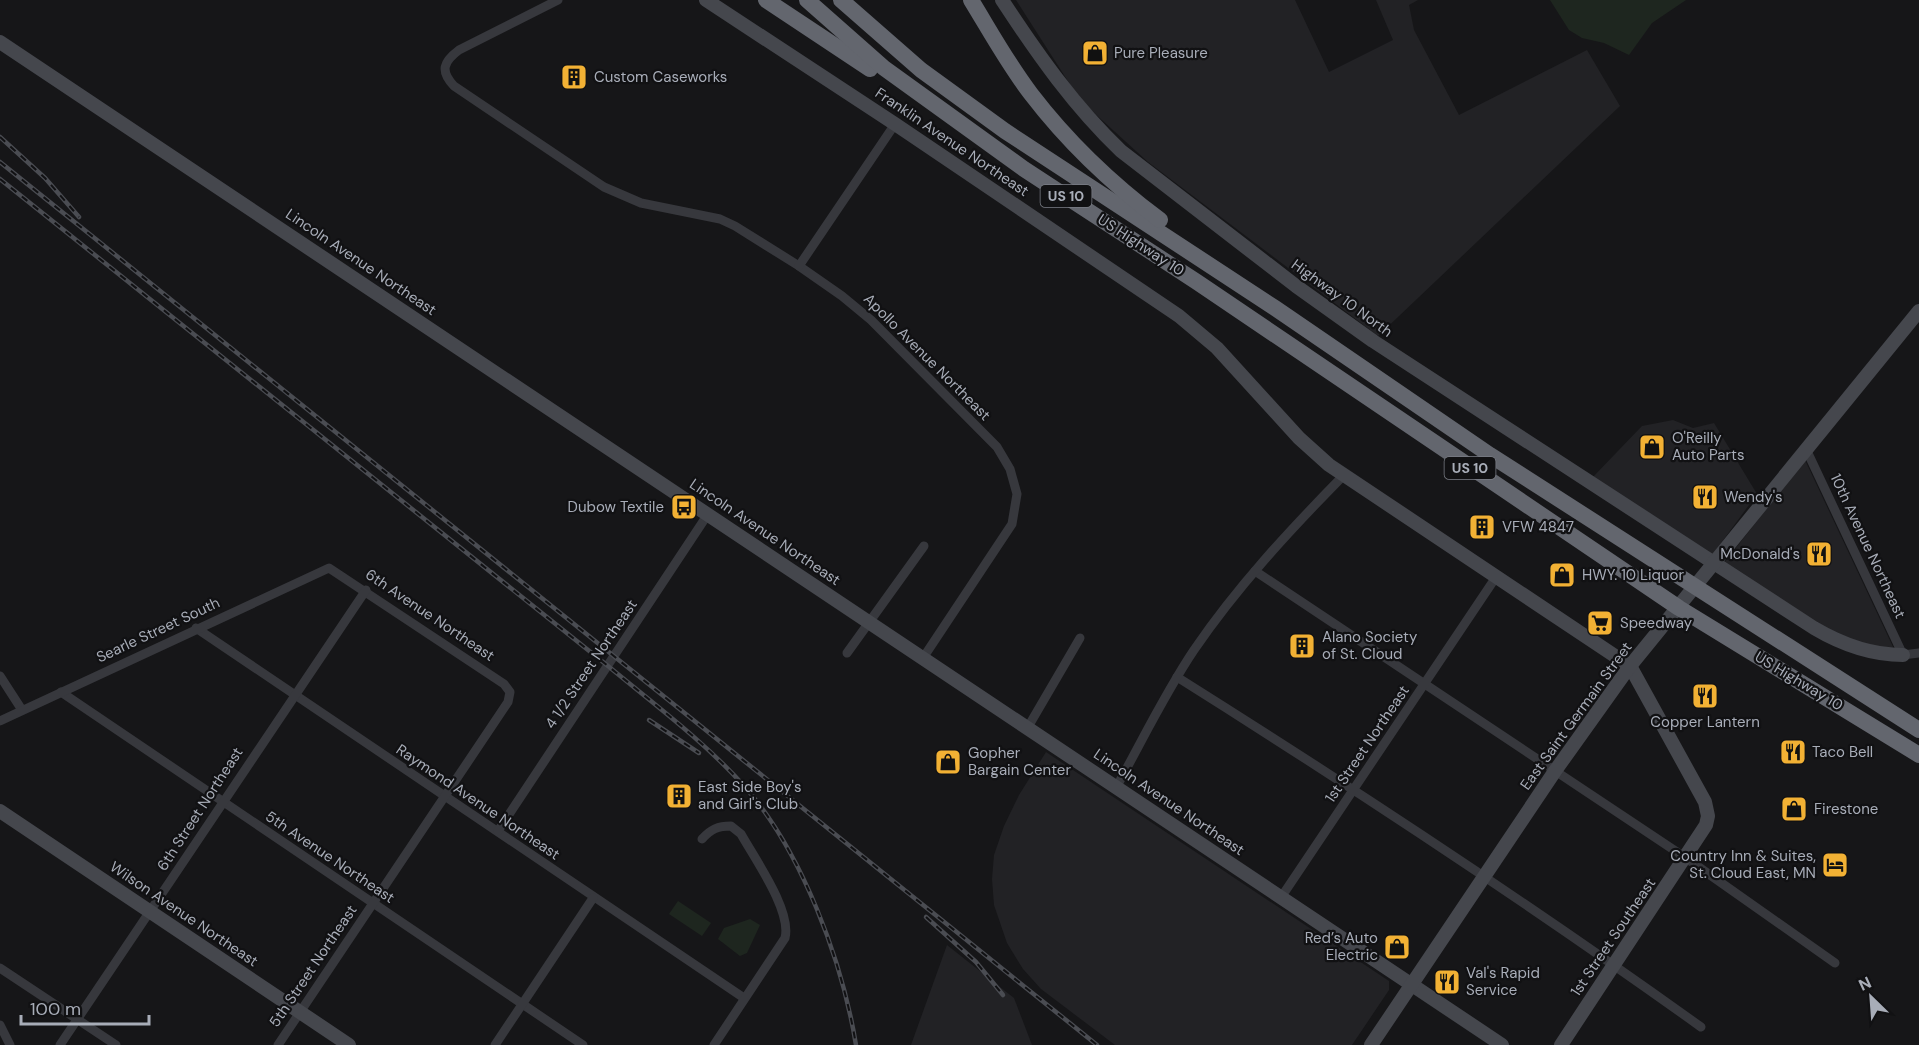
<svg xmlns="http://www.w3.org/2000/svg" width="1919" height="1045" font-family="'DM Sans',sans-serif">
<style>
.built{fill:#222225}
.green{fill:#1e261f}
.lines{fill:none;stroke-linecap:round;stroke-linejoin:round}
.street{stroke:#37383d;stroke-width:9}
.secondary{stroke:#45474d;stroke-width:14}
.highway{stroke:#63666e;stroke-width:16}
.rail-casing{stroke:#4a4c52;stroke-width:4.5}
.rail{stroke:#111113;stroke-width:2;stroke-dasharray:7;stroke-linecap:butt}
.labels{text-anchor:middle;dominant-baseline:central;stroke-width:4.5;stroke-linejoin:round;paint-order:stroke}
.shield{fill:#111113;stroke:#7b7e86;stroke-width:1.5}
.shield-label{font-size:14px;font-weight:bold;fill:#a8adb8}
.poi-label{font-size:15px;fill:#a8adb8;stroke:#111113;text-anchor:start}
.street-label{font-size:15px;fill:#a8adb8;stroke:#111113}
</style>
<rect width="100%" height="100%" fill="#161618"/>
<g class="built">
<path d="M1016 0H1295L1329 72 1393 40 1376 0H1418L1409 5 1414 30 1459 115 1587 50 1620 106 1378 336 1148 162 1080 100Z"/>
<path d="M1673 420 1693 428 1714 423 1757 494 1713 554 1593 477 1642 426Z"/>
<path d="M1805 460 1894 649 1847 641 1724 563Z"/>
<path d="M1046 752 1389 981V990L1352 1045H1115L1041 989 1023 969 1007 943 994 905 992 879 994 855 1004 826 1019 795Z"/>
<path d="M947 945 1014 998 1032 1045H911Z"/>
</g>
<g class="green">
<path d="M1550 0H1686L1652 23 1629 55 1604 43 1582 38 1569 30Z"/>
<path d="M678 901 711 923 702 936 669 914Z"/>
<path d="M750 919 760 925 747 953 740 956 718 939 724 928Z"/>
</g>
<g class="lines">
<g class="street">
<path d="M558 0 459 50C443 62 440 71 454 86L604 187 641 203 720 219 735 226 799 266 842 296 871 320 997 447 1010 469 1017 494 1012 524 923 658"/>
<path d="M799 266 895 124"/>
<path d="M1806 449 1903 655 1919 653"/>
<path d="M1255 571 1686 858 1835 963"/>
<path d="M196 628 744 998"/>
<path d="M847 653 924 546"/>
<path d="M0 676 22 710"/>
<path d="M1177 677C1355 789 1531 905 1701 1027"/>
<path d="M61 692 583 1045"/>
<path d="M0 721 329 568 504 684 510 692 508 702 278 1045"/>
<path d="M1028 727 1080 638"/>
<path d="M1117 786C1142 741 1165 693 1194 650 1237 587 1289 531 1343 476"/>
<path d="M498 831 708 514"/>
<path d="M702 839C711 829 718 826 731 826L741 834C755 859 792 911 785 938L714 1045"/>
<path d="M1282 896 1496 577"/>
<path d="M0 968 116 1045"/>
<path d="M0 1025 10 1045"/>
<path d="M60 1045 366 590"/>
<path d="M495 1045 593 898"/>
</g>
<g class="secondary">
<path d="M706 0 895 124 1179 316 1217 348 1299 438 1329 465 1630 666 1705 802 1708 816 1706 825 1561 1045"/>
<path d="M1002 0C1038 55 1074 106 1121 151L1296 286 1373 341 1814 628C1841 644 1871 655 1903 655"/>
<path d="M0 42 1502 1045"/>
<path d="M0 811 349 1045"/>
<path d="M1371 1045 1555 771 1630 666 1919 311"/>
</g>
<g class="highway">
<path d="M766 0 870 69"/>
<path d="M807 0 884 68 1024 169 1197 282 1679 608 1919 755"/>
<path d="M841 0 921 70 1005 131 1275 308 1490 455 1919 730"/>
<path d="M971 0C990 31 1008 64 1031 94 1067 141 1112 184 1160 220"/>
</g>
<defs>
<g id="rail">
<path d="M0 137 45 178 79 217"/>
<path d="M0 162 1097 1045"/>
<path d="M0 179 608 666C654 704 705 742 745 787 802 852 842 960 856 1045"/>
<path d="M649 720 699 753"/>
<path d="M926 917 976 962 1003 995"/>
</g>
</defs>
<use href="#rail" class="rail-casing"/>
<use href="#rail" class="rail"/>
</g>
<defs>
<symbol id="shop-square" viewBox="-11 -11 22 22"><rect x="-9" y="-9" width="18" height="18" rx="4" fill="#f2b134" stroke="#111113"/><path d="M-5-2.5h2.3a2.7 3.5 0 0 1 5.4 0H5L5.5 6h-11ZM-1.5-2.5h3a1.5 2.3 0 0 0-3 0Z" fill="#111"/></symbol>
<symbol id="building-square" viewBox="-11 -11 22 22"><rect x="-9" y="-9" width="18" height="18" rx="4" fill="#f2b134" stroke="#111113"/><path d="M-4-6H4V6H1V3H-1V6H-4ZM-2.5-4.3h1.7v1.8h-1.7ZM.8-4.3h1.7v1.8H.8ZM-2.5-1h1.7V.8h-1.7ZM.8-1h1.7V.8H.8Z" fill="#111"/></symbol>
<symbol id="restaurant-square" viewBox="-11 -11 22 22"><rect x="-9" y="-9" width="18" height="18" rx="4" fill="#f2b134" stroke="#111113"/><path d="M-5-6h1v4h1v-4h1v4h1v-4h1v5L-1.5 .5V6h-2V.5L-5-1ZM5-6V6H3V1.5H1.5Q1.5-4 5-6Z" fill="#111"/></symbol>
<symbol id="bus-square" viewBox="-11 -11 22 22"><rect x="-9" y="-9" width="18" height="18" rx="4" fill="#f2b134" stroke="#111113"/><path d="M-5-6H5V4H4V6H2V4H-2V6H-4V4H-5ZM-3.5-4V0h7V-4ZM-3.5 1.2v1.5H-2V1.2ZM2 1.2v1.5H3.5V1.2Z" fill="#111"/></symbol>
<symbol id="supermarket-square" viewBox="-11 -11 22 22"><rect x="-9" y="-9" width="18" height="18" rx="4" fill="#f2b134" stroke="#111113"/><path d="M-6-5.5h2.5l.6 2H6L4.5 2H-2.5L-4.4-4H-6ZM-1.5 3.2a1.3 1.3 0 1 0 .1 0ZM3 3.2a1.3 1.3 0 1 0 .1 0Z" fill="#111"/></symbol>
<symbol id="hotel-square" viewBox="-11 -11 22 22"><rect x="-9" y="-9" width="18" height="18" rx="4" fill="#f2b134" stroke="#111113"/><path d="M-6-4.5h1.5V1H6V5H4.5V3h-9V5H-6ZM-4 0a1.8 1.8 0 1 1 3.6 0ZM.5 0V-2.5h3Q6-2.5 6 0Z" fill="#111"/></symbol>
</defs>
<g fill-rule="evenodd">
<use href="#shop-square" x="1080" y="38" width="30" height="30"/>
<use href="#building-square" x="559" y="62" width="30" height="30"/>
<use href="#shop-square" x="1637" y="432" width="30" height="30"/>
<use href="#restaurant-square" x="1690" y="482" width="30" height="30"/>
<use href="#bus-square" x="669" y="492" width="30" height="30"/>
<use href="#building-square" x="1467" y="512" width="30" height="30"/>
<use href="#restaurant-square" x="1804" y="539" width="30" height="30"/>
<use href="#shop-square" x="1547" y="560" width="30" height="30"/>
<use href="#supermarket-square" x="1585" y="608" width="30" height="30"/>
<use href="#building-square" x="1287" y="631" width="30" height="30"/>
<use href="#restaurant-square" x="1690" y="681" width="30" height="30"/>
<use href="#restaurant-square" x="1778" y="737" width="30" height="30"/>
<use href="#shop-square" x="933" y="747" width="30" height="30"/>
<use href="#building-square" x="664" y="781" width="30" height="30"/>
<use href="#shop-square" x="1779" y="794" width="30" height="30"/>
<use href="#hotel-square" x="1820" y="850" width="30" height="30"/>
<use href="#shop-square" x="1382" y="932" width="30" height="30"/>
<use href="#restaurant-square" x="1432" y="967" width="30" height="30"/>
</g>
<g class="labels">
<g class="shield">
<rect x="1040.5" y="185" width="51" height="22" rx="4.5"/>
<rect x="1444.5" y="457" width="51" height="22" rx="4.5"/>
</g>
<g class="shield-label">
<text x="1066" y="196">US 10</text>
<text x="1470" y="468">US 10</text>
</g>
<g class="poi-label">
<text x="1114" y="53">Pure Pleasure</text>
<text x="594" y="77">Custom Caseworks</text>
<text x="1672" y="438">O'Reilly<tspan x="1672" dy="17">Auto Parts</tspan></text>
<text x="1724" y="497">Wendy's</text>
<text x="664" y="507" text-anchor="end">Dubow Textile</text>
<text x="1502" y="527">VFW 4847</text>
<text x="1800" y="554" text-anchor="end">McDonald's</text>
<text x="1582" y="575">HWY. 10 Liquor</text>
<text x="1620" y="623">Speedway</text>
<text x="1322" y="637">Alano Society<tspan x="1322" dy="17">of St. Cloud</tspan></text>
<text x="1705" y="722" text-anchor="middle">Copper Lantern</text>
<text x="1812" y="752">Taco Bell</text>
<text x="968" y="753">Gopher<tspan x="968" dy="17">Bargain Center</tspan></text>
<text x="698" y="787">East Side Boy's<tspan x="698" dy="17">and Girl's Club</tspan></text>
<text x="1814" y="809">Firestone</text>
<text x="1816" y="856" text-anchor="end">Country Inn &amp; Suites,<tspan x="1816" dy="17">St. Cloud East, MN</tspan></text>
<text x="1378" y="938" text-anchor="end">Red’s Auto<tspan x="1378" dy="17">Electric</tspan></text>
<text x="1466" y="973">Val's Rapid<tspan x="1466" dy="17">Service</tspan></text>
</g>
<g class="street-label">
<text transform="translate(952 142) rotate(34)">Franklin Avenue Northeast</text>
<text transform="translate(1141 245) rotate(33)">US Highway 10</text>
<text transform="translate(361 262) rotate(34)">Lincoln Avenue Northeast</text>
<text transform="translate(1342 298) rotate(36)">Highway 10 North</text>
<text transform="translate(927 357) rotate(45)">Apollo Avenue Northeast</text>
<text transform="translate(765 532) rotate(34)">Lincoln Avenue Northeast</text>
<text transform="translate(1868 546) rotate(65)">10th Avenue Northeast</text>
<text transform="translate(430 615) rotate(34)">6th Avenue Northeast</text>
<text transform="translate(158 630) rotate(-25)">Searle Street South</text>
<text transform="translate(591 664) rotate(-56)">4 1/2 Street Northeast</text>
<text transform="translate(1799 681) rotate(31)">US Highway 10</text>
<text transform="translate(1576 716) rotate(-54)">East Saint Germain Street</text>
<text transform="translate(1367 744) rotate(-56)">1st Street Northeast</text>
<text transform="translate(478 802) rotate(34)">Raymond Avenue Northeast</text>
<text transform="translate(1169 802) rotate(34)">Lincoln Avenue Northeast</text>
<text transform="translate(200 809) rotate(-57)">6th Street Northeast</text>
<text transform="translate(330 857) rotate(34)">5th Avenue Northeast</text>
<text transform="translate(184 914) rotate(34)">Wilson Avenue Northeast</text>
<text transform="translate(1613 937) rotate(-56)">1st Street Southeast</text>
<text transform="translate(313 966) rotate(-56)">5th Street Northeast</text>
</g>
</g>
<g transform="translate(1871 997) rotate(335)" stroke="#111113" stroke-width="4.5" paint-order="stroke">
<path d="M0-4.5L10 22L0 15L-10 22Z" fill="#a8adb8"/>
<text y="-9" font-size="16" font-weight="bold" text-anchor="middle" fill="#a8adb8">N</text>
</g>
<path d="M21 1015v9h128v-9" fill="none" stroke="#a8adb8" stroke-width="3"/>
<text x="30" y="1015" font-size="18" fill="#a8adb8" stroke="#111113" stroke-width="4.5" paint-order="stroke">100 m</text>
</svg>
